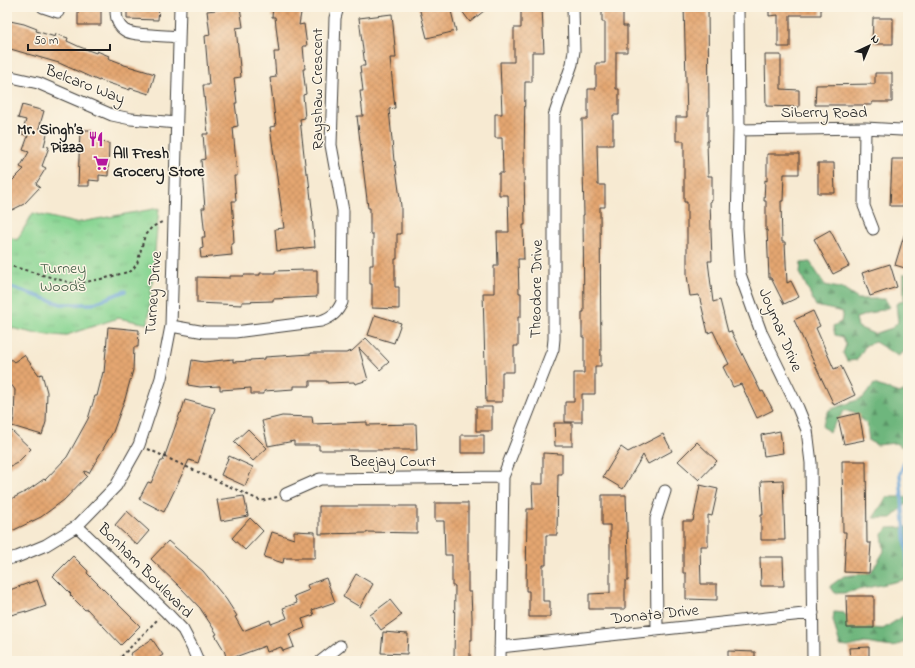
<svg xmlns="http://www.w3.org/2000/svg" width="915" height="668" font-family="'Indie Flower',sans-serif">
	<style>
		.forest { fill: url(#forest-firs); stroke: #45694c }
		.park { fill: url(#park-tufts); stroke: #527858 }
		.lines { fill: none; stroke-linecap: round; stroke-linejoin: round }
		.stream { stroke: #66a3d7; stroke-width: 3.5 }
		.building { fill: url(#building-cross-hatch) }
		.minor-casing { stroke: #3d3b37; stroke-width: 13 }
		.path { stroke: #3d3b37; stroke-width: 2; stroke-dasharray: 3 3; stroke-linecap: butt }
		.minor { stroke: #fff; stroke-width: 11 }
		.labels { text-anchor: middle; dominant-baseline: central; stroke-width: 3; stroke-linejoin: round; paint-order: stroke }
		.street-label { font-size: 16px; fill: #1c1c1c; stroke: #fcf5e5 }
		.poi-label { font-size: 16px; font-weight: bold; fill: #1c1c1c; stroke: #fcf5e5; text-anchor: end }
		.park-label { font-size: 16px; fill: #425d46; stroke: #fcf5e5 }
	</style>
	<defs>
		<pattern id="forest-firs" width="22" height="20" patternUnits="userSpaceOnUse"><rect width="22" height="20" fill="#6eb67d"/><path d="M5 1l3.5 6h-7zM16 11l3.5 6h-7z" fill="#5a9366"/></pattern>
		<pattern id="park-tufts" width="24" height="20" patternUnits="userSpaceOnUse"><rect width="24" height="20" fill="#88d593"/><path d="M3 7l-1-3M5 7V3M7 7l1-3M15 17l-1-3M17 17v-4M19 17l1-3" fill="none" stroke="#75b67e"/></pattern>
		<pattern id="building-cross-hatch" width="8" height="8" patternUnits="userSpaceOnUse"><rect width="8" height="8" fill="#e4a671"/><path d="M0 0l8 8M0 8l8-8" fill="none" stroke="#c38e61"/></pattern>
	</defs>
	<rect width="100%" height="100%" fill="#fcf5e5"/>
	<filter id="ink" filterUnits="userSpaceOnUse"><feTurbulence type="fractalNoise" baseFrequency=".025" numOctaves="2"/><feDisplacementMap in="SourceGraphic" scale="8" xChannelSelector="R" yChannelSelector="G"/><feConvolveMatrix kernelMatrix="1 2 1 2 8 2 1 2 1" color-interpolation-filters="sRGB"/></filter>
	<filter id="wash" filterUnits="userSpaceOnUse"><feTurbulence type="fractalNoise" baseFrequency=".012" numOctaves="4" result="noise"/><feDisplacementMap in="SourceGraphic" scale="16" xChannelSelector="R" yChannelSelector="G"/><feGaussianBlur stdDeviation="0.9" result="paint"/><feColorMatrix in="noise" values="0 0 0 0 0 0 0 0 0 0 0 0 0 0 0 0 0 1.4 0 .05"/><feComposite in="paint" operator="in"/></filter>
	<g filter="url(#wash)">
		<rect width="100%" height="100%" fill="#f7ead2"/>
		<path class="forest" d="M810,262L825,285L843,289L858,299H885L890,307L856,318L858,327L874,334L892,328L898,322L896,304L904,300V274H908V349L898,356L875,342L866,345L857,360L847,361L843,353L846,345L843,337L835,335L833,326L841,322L843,312L816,306L800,273L801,263Z
			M874,384L899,393L908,389V450L895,443L877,445L869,441L867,424L854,412L845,410L829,432L822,426L829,410L863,398Z
			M908,495V503L891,518H873L887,497H906Z
			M908,527V579L844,593H835L830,586L844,576L871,573L884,551L882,534L888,528Z
			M834,612L844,613L856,627L883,629L908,613V641L892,647L865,643L848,647L840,646L833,620Z"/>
		<path class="park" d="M159,208L148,324L118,318L64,336L33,333L7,327V236L17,240L33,213L75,223Z"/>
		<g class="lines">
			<path class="stream" d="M7,286L61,304H92L125,291
				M908,452L900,474L908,570"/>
		</g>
		<g id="blocks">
			<path class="building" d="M78,7H101V25H78Z
				M127,7H159L158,20L127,19Z
				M240,7L243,27L236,28L241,77L234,78L237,103H235L238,126L233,127L237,176H234L236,201H232L234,225H233L234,243L231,244L232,255L201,258L200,249L203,248L202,237H205L202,208H205L201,160L205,159L203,134H208L203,85H209L205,36L210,35L207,11Z
				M273,7H302L299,25L304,24L307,46H303L305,69H303L306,94L303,95L305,118L300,119L306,173H308L313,217H312L315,247L277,251L275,229L284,228L270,127L276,126L270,78L276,77L274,52H279L275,17H272Z
				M419,7H450L456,31L427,38Z
				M459,7H489L470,22Z
				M521,7H542L544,52H532V82H525L524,170L525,225H523L524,259H518L519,293H521V317H518V346H514V372H502V402H486L483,293H494V266H498L497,232H509L508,195H499V173H503L502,138H495V114H502L500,62H514V28H521Z
				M602,7H623V26H627V52H616V89H619V115H613V145H597L598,185H605V207H600L601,366H595V394H582V422H565V402H574V373H584V337H582V312H584L583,215H584L582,119H588V89H596V63H605V22H602Z
				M684,7H708L709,111H708V141H707L708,176H712V201H710L712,261H708L713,302L720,300L728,332L731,331L761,392L763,391L773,410L757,418L741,384L733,387L723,367L729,364L713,331L708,333L699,295L690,296L687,275V202H684V141H676V117H687Z
				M769,7H821V15H790V47H778V15L769,16Z
				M392,14L396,58H390L395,108L389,109L394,161H395L401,206V234H397V259H395V287H399V309L372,308V284H370V265H373V234H370V208H368L357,116H363L360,91H363L360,66H365L359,18Z
				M873,18H893V44H872Z
				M7,21L10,22V21L24,24L37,29L36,31L55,37L56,34L68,38L67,41L80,47L96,53L97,51L109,56L108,58L121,63V64L155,74L149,94L130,88V90L99,80V81L59,63L7,48Z
				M765,55H781V89L799,90V107L766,106Z
				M875,73H892V102H872V105H815L816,85L875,84Z
				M22,105L44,111L39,128L48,130L44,146L49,147L42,166L46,168L36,184L40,187L24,204L12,210L7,199V185L10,183L24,169L20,167L29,152L23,150L28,136L22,134L26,120L18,118Z
				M80,130H91V136H100V142L109,143L108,176L99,175V181L89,180V186H78Z
				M767,154H799V174H784L783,201H781L782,242H785L787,283L791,281L799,297L784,304L771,278H769L767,230H766V201H764L765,180L767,181Z
				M892,159H908V206H890Z
				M818,163H834L835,193H818Z
				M906,229H908V269L895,265Z
				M830,230L849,266L833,274L814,239Z
				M890,264L897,287L870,296L862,273Z
				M305,270H317V297L273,299V301L242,302V305L197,303V277L230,278V276H244V275H260V273H275V271Z
				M813,311L820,326L816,328L834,369L841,366L855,395L834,405L794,320Z
				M375,315L401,323L394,343L368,335Z
				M108,327L139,330L138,347H134L133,370L125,399L113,432L89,473L85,471L84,473L87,476L64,500L41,517L14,530L7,532V501L27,491L44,479L45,480L67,457L88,419L95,396H97L103,372L104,373Z
				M366,338L389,362L380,370L359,348L368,380L355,384L354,382L327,383V381H310V386H294V389L264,391V394H251V388L220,390V386L200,387L188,385L192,360L204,362L233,359V362L250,361V360L265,359V357L311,354V353H346L352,351Z
				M24,355L39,375L42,374L47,392L46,422L42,435L12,426L14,418L15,390L7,378V356L14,362Z
				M185,400L215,408L198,463L189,460L164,512L139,499L148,482L151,483L161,461H163L180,413H181Z
				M476,407H492V431H476Z
				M859,413L864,440L844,444L838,418Z
				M282,416L312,417L313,424L367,422V425L416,424L417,450H319V445H294V441L268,446L262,421Z
				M554,423H572V446H555Z
				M248,429L267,448L253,461L234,442Z
				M11,430L31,449L17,463L7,468V442Z
				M780,431L783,453L764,456L761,435Z
				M663,434L672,451L648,464L643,455L623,489L603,477L621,447L628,452Z
				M461,435H484V453H461Z
				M697,442L717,461L699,480L678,461Z
				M543,453L562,454V474H558L557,535H546V565H543V601H550V617H529V591H526L527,509H533L532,484H543Z
				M229,456L253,467L245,486L221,475Z
				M842,461H866L867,543H871L869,573L844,572L846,532H843Z
				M783,480L785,540H761V515H763L761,481Z
				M700,485L718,489L712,516L708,515V546H700L701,584H717V600L686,599V573H683V521H693Z
				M602,495H626L628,558V581H625V609H589V594L610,593V525H602Z
				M244,496L248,516L221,521L217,500Z
				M435,503H468V592H471L472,617V640H470V661H454L455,586H452V555H445L444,521H435Z
				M319,506H417V533L367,532V533L319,534Z
				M127,511L149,531L137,545L115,525Z
				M250,518L263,531L245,550L232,538Z
				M294,531L315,532V558H284L283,563L264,557L272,532L294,539Z
				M168,541L203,571L226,599L237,616L235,617L243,631L270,620L271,624L287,618L283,608L297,603L294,596L309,590L307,585L326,578L335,602L312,610L314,615L302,619L305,628L289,634L294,647L283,651L281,647L267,652L265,646L227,660L224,650L215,635L217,634L200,608L181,588L151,559Z
				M73,556L88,571L87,573L140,626L121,645L87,609L85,610L70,595L71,594L53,576Z
				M760,557H783L784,586H761Z
				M356,574L373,584L360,607L343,597Z
				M37,580L46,606L26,613V611L7,616V591Z
				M846,596H874V628H847Z
				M390,600L402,615L381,630L370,615Z
				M383,632L408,634L407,654L381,653Z
				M152,639L163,655L154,661H134L130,654Z
				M869,647V661H850L849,648Z
				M728,651L755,652V661H728Z"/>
		</g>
	</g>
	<g filter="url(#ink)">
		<use href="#blocks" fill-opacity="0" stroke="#3d3b37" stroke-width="1"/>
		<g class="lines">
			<defs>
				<path id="minor" d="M43,7L58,12
					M116,7C115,33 129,34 151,35C160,36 170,36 179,37
					M738,7L739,130L737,228L740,274L761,332L798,408L807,430L811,463L813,661
					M7,76L38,83L112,115L131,119L177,123
					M865,128L864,206L873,229
					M739,130L865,128L901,130L908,128
					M171,326L205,332H235L321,321C332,317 337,313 342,302L343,211L331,145L335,18L338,7
					M286,494L320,479L503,477
					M77,526L165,611L183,630L192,647L198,661
					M7,559L17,557L46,545L77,526L116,486L139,445L161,378L171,326L180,7
					M657,631L656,519L665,491
					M500,647L813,613
					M321,661L340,646
					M500,661L503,477L553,349L554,339V116L572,64L574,51L573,7"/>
			</defs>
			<use href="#minor" class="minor-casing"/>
			<path class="path" d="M7,265L75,284L106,278L131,271L137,264L145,235L152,227L164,221
				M148,449L261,501L277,497
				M117,661L159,618"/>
			<use href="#minor" class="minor"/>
		</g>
	</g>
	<defs>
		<symbol id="restaurant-bare" viewBox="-9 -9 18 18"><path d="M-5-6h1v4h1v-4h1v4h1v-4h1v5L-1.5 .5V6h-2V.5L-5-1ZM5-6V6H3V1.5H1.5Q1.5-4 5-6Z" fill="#b5179e" stroke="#fcf5e5" stroke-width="2.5" paint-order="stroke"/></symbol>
		<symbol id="supermarket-bare" viewBox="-9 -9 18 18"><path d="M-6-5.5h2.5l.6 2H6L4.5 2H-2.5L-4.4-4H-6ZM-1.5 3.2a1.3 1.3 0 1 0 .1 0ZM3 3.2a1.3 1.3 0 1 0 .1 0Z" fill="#b5179e" stroke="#fcf5e5" stroke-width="2.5" paint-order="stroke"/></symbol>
	</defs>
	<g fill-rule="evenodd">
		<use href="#restaurant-bare" x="85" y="128" width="22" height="22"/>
		<use href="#supermarket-bare" x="90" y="152" width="22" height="22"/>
	</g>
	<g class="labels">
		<g class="street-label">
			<text transform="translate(85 85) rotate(21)">Belcaro Way</text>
			<text transform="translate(318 89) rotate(-90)">Rayshaw Crescent</text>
			<text x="824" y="113">Siberry Road</text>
			<text transform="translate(537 289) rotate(-89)">Theodore Drive</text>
			<text transform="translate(154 293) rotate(-86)">Turney Drive</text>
			<text transform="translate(780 330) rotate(67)">Joymar Drive</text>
			<text x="393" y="462">Beejay Court</text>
			<text transform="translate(145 571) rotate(45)">Bonham Boulevard</text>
			<text transform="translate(655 615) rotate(-6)">Donata Drive</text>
		</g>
		<g class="poi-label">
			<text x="84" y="130">Mr. Singh’s<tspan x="84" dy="18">Pizza</tspan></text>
			<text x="113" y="154" text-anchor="start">All Fresh<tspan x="113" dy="18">Grocery Store</tspan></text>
		</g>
		<g class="park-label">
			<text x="63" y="269">Turney<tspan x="63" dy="18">Woods</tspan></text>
		</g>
	</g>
	<rect width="915" height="668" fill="none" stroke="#fcf5e5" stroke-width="24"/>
	<g transform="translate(869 46) rotate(44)" stroke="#fcf5e5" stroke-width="3" paint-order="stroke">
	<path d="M0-3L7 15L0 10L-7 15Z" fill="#1c1c1c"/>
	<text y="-6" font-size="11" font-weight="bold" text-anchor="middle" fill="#1c1c1c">N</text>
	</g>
	<path d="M28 44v6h82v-6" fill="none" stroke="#1c1c1c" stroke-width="2"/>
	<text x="34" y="44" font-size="12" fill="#1c1c1c" stroke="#fcf5e5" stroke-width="3" paint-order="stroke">50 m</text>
</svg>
